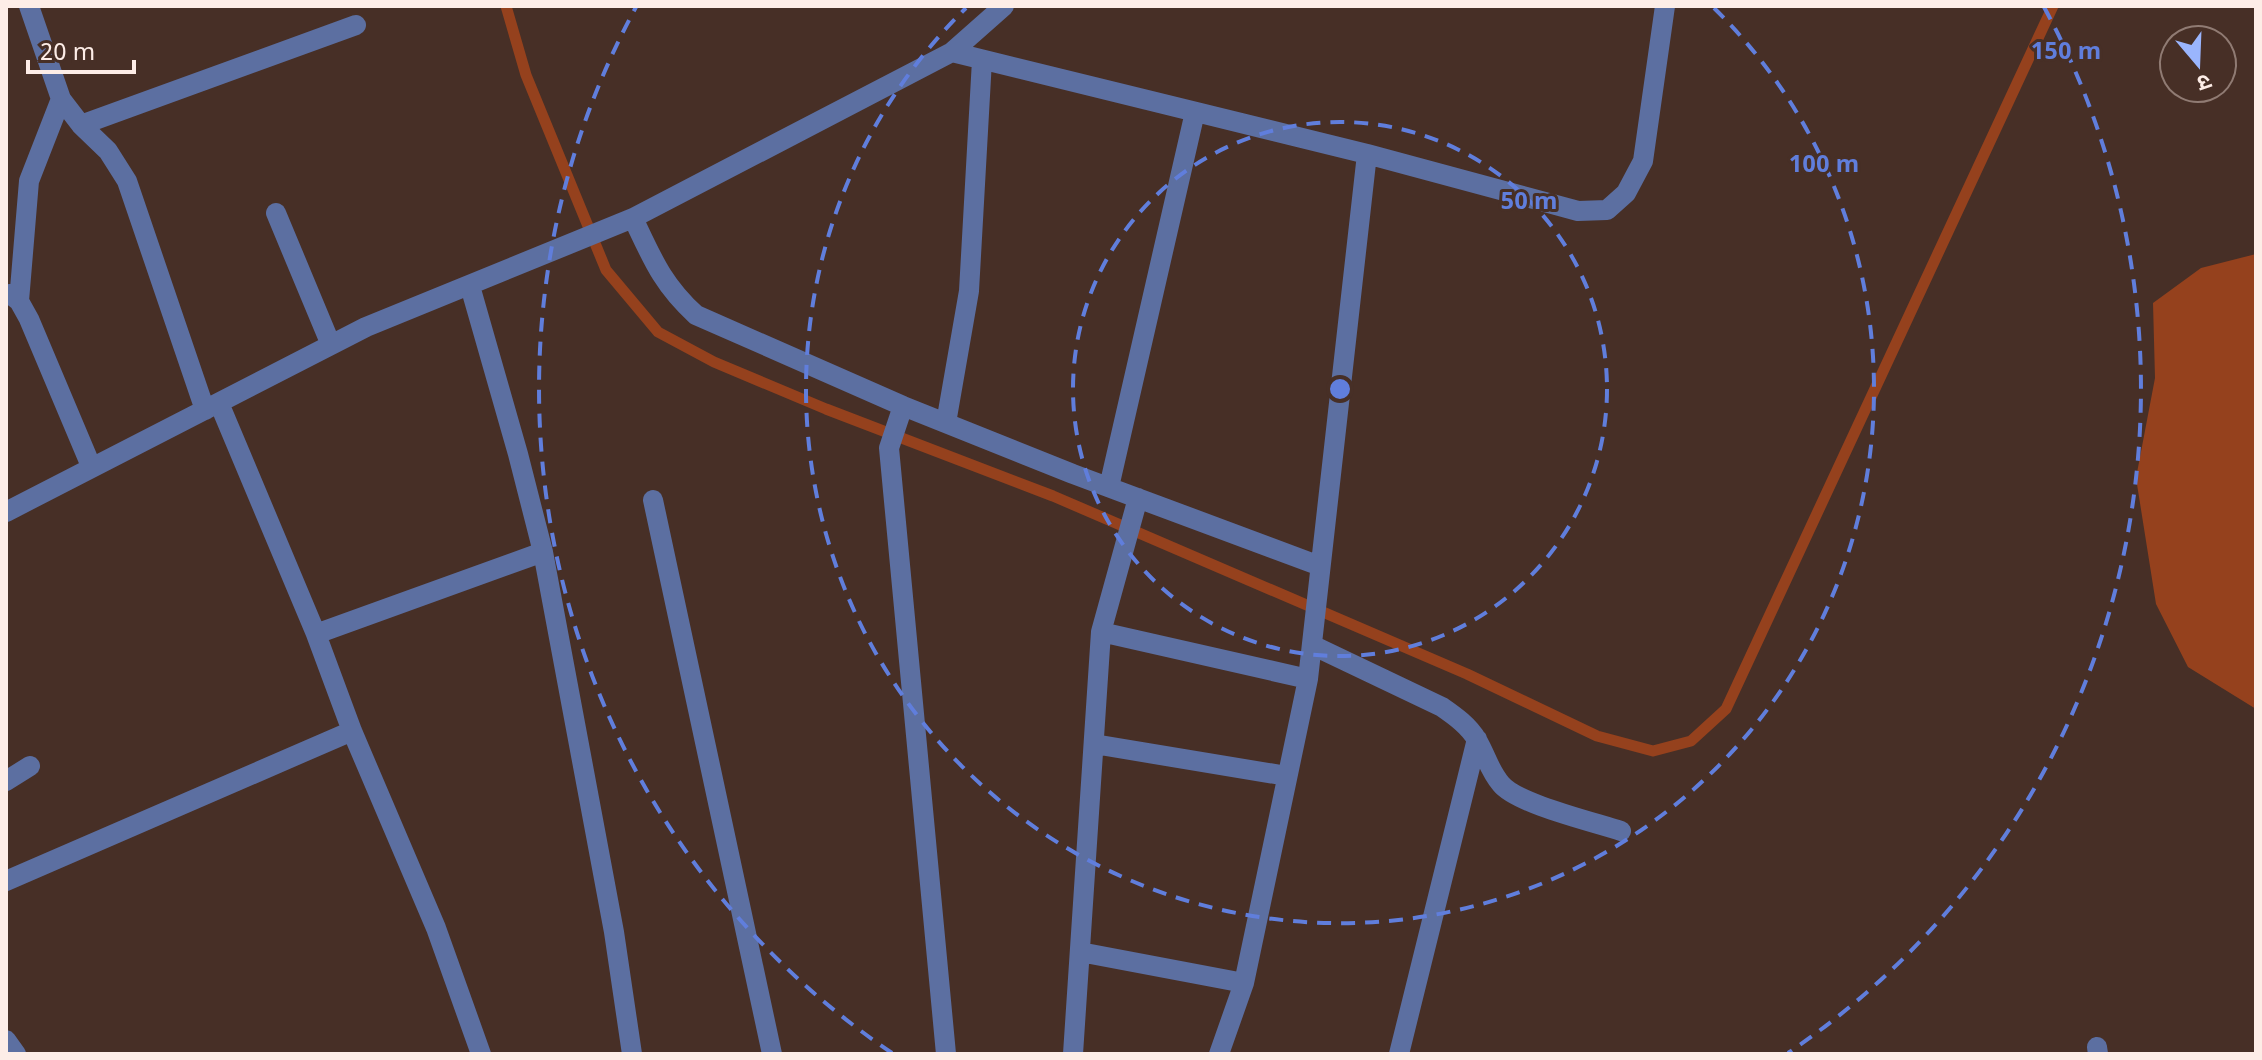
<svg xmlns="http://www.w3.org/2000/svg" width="2262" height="1060" font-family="Georgia,'Noto Sans Devanagari',serif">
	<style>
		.water { fill: #95411d }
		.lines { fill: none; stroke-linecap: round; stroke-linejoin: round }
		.stream { stroke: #95411d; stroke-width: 11 }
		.minor { stroke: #5c6fa1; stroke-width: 20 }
		.ring { fill: none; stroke: #607edc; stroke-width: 4; stroke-dasharray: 14 10 }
		.centre { fill: #607edc; stroke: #472f26; stroke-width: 4 }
		.ring-label { font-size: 24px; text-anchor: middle; font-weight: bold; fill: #607edc; stroke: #472f26; stroke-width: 6; stroke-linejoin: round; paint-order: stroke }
	</style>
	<rect width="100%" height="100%" fill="#472f26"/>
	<path class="water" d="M2256,254V709L2188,667L2156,604L2136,478L2155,378L2153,303L2201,268Z"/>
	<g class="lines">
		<path class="stream" d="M506,6L526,75L606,270L658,332L714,362L826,409L1053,496L1467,674L1597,736L1653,751L1691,741L1726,709L2053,6"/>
		<path class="minor" d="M29,6L61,99L81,125L108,151L127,181L205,410
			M952,52L1367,154L1578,211L1607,210L1626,193L1643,161L1665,6
			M81,125L356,25
			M276,213L331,345
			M633,218C652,258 662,284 696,315L903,406L1073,474L1320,566
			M470,286L518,454L543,552L614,932L632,1054
			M10,294L19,301L29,319L91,466
			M19,301L29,181L61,99
			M219,403L316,634L352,731L436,928L481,1054
			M903,406L889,448L946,1054
			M946,423L969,291L982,60
			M1109,487L1195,112
			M653,500L772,1054
			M6,512L366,327L633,218L952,52L1004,6
			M1101,632L1308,679
			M316,634L543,552
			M1312,645L1442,707C1455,716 1469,726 1477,740C1486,755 1489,770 1501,784C1517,804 1594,822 1621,831
			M1094,744L1287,776
			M6,781L30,766
			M6,881L352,731
			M1080,952L1244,983
			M6,1040L16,1054
			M2097,1047L2098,1054
			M1073,1054L1101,632L1138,498
			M1219,1054L1244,983L1308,679L1367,154
			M1399,1054L1477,739"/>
	</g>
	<g class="ring">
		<circle cx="1340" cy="389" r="267"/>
		<path d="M1714 8A534 534 0 1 1 966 8"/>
		<path d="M892 1053A801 801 0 0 1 636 7M2044 7A801 801 0 0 1 1788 1053"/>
	</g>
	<circle cx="1340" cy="389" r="12" class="centre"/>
	<g class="ring-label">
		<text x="2066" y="59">150 m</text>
		<text x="1824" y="172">100 m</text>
		<text x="1529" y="209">50 m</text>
	</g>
	<rect width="2262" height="1060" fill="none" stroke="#fdede7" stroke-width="16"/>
	<g transform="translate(2198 64) rotate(161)"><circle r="38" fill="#472f26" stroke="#907b73" stroke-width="2"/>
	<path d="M0-6L14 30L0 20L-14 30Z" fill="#9ab5fd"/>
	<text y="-12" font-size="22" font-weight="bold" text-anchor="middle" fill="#fdede7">उ</text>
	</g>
	<path d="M28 60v12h106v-12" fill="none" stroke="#fdede7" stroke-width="4"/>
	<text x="40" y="60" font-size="24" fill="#fdede7" stroke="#472f26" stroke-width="6" paint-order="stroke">20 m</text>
</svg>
